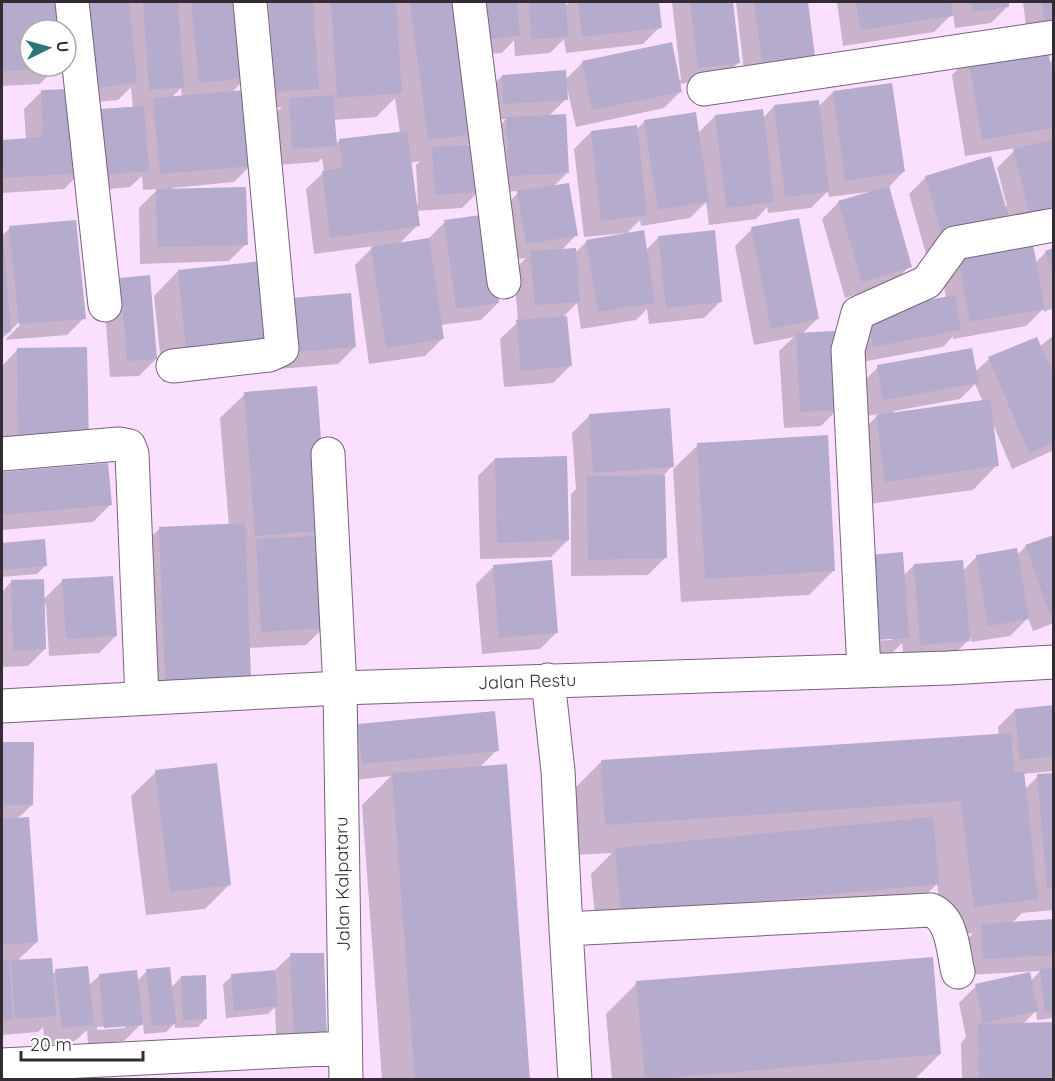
<svg xmlns="http://www.w3.org/2000/svg" width="1055" height="1081" font-family="Quicksand,sans-serif">
	<style>
		.shadow { fill: #0003; fill-rule: evenodd }
		.building { fill: #b5abcd }
		.lines { fill: none; stroke-linecap: round; stroke-linejoin: round }
		.street-casing { stroke: #78627c; stroke-width: 35 }
		.street { stroke: #fff; stroke-width: 33 }
		.labels { text-anchor: middle; dominant-baseline: central; stroke-width: 4.5; stroke-linejoin: round; paint-order: stroke }
		.street-label { font-size: 18px; fill: #352b37; stroke: #fff }
	</style>
	<rect width="100%" height="100%" fill="#fae0fe"/>
	<path class="shadow" d="M2,2H54L56,30H30V66H57L40,84L2,86Z
		M68,2H239L247,77L231,93L251,165L234,182L172,188V190L246,244L229,261L140,264L139,208L158,189L143,190L142,176L130,187L89,191L133,108L131,87L118,100L76,104ZM181,88L182,97L171,98Z
		M252,2H565V6L570,2H657L660,27L643,44L566,53L564,39L550,53L515,56L514,40L502,53L470,55L480,132L466,147L479,191L462,208L416,211L418,225L399,244L428,239L445,222L498,303L481,320L440,325L442,339L425,356L369,364L355,265L374,246L314,254L306,189L324,172L322,158L318,162L276,165L272,116L282,107L259,108ZM395,98L400,133L339,141L335,145L333,120L376,117ZM420,161L416,165L418,204H415L410,163Z
		M672,2H732L739,62L722,79L679,84L681,91L664,108L576,127L567,88H566V99L549,116L568,172L553,187L576,235L561,251L575,253L587,241L645,251L659,237L721,301L704,318L649,324L647,309L636,320L581,329L577,303L562,318L570,366L553,383L504,387L500,339L518,322L514,270L526,258L509,260L501,210L520,191L493,192L490,136L506,119L487,120L485,93L502,76L565,80L583,62L681,80Z
		M736,2H807L814,55L797,72L745,79Z
		M837,2H1007L1008,6L991,23L955,28L953,13L934,32L843,46Z
		M1023,2H1054V45L1046,46L1049,64L1053,59L1054,234L1016,244L1009,215L990,234L926,254L909,194L926,177L1004,207L1007,206L997,168L1017,148L965,156L952,75L969,58L1029,48Z
		M41,92L81,172L64,189L2,193V142L26,140L24,109Z
		M833,92L903,172L888,188L910,266L893,283L845,298L822,219L839,202L868,194V192L829,197L828,191L811,208L768,213L767,207L756,219L709,225L706,202L690,218L641,226L640,220L627,233L584,237L574,149L591,132L636,130L644,122L697,134L715,116L763,118L774,106L818,107Z
		M10,228L84,318L67,335L5,340L25,320L23,318L2,339V236Z
		M752,229L817,319L802,334L838,409L821,426L784,428L779,351L794,337L754,345L735,246Z
		M1054,250V308L1044,312L1043,309L1026,326L953,339V336L943,347L856,363L850,330L946,298L942,276L959,259L1035,263L1046,252Z
		M178,271L245,372L163,382L154,296Z
		M121,279L156,359L139,376L110,377L104,296Z
		M274,316L355,347L338,364L279,369Z
		M1054,335V450L1012,469L993,424L997,465L973,490L861,505L852,441L879,414L867,416L861,384L878,367L975,372L989,359L1039,347ZM975,384L983,402L894,414V411L960,399Z
		M17,350L87,442L2,459V366Z
		M316,388L323,628L306,645L248,648L249,676L149,696L135,553L160,528L229,526L220,418L245,394Z
		M589,416L672,466L664,475L665,558L648,575L571,576V494L576,489L572,433Z
		M698,445L834,570L809,595L681,602L673,469Z
		M495,459L568,540L551,557L480,559L478,476Z
		M107,465L110,505L93,522L2,530V474Z
		M1054,536V623L1033,631L1028,618L1010,636L971,642V638L951,657L904,661L902,643L891,654L858,656L903,576L914,565L963,571L977,556L1017,555L1025,547ZM892,637V640L867,641Z
		M43,540L46,565L37,574L2,577V544Z
		M493,567L557,632L540,649L482,654L476,584Z
		M62,581L116,636L99,653L49,656L46,604L43,605L45,649L28,666L2,667V592L11,582L43,600Z
		M1054,706V771L1022,774L1024,790L1038,776L1054,775V910L1022,913L1012,923L1054,921V1018L1037,1020L1036,1011L1023,1024L1054,1080H962L961,1043L966,1037L959,1003L976,986L1031,981L1040,971L967,975L965,942L973,933L944,937L937,884L913,908L597,937L591,874L612,853L575,855L570,793L601,762L999,736L998,727L1015,710Z
		M359,726L497,750L480,767L528,1080H382L362,805L391,776L346,781L342,742Z
		M2,743L32,744V805L17,819L37,942L17,961L52,975L56,971L88,986L100,975L137,981L147,971L171,988L181,977L206,1018L198,1027L175,1028V1023L166,1032L144,1034L143,1022L124,1041L88,1044L87,1030L75,1041L45,1045L43,1027L38,1032L2,1035ZM125,1025V1028L97,1030V1027Z
		M156,772L230,884L205,909L146,915L131,796Z
		M291,955L326,1041L277,1059L275,1007L268,1014L226,1018L223,984L232,976L274,971Z
		M637,983L940,1054L914,1080H612L606,1014Z"/>
	<path class="building" d="M2,2H56L57,30H30V66H57V68L2,71Z
		M84,2H129L137,83L93,88Z
		M143,2H178L184,87L149,90Z
		M191,2H241L248,78L199,83Z
		M269,2H313L319,89L275,92Z
		M331,2H396L402,93L337,98Z
		M410,2H465L482,133L428,140Z
		M486,2H517L520,36L489,39Z
		M529,2H566L568,37L531,39Z
		M578,2H659L662,28L582,37Z
		M690,2H733L740,63L698,68Z
		M754,2H808L815,56L762,62Z
		M856,2H951L953,16L860,30Z
		M971,2H1009V7L972,12Z
		M1042,2H1054V31L1045,32Z
		M672,42L682,92L592,110L582,61Z
		M1047,44L1054,86V128L982,140L968,57Z
		M566,70L568,100L503,104L502,75Z
		M892,83L905,172L845,181L833,91Z
		M69,89L82,173L4,178L2,140L43,137L41,90Z
		M245,90L252,166L160,174L153,98Z
		M333,95L337,146L292,149L289,98Z
		M819,100L829,192L785,197L774,105Z
		M144,106L149,171L105,175L100,109Z
		M763,109L774,202L726,208L715,115Z
		M696,112L709,202L658,210L644,120Z
		M566,114L569,173L509,176L506,117Z
		M637,125L647,215L601,221L591,131Z
		M407,131L420,226L330,238L322,171L343,168L339,139Z
		M1054,139V222L1033,228L1013,149Z
		M478,145L480,192L435,195L432,147Z
		M991,156L1009,218L943,238L925,176Z
		M569,183L578,236L526,244L517,191Z
		M889,186L912,267L862,282L838,201Z
		M246,187L248,245L157,247L156,189Z
		M488,214L499,303L456,309L444,220Z
		M799,218L819,319L771,329L751,227Z
		M76,220L86,319L19,324L9,226Z
		M644,230L655,303L598,312L586,240Z
		M715,230L722,302L666,308L658,236Z
		M429,238L444,339L386,348L371,247Z
		M1033,244L1045,309L970,322L958,257Z
		M2,246H4L11,332L2,333Z
		M576,248L580,302L535,305L530,251Z
		M1054,248V273H1053L1045,251Z
		M262,261L271,348L187,358L178,270Z
		M150,275L157,359L127,361L120,278Z
		M351,293L356,347L295,352L291,298Z
		M955,295L961,330L873,347L866,312Z
		M567,316L572,366L521,371L516,320Z
		M835,331L840,410L800,412L796,333Z
		M1037,337L1054,376V442L1029,453L988,357Z
		M87,347L89,442L18,443L17,348Z
		M972,348L979,383L883,400L877,365Z
		M317,386L328,530L255,536L244,392Z
		M990,399L999,466L885,482L876,415Z
		M670,408L674,467L593,473L589,414Z
		M828,435L835,571L705,579L697,443Z
		M567,456L569,540L497,543L495,458Z
		M108,463L112,505L2,515V472Z
		M665,475L667,558L588,560L587,476Z
		M245,523L251,677L165,680L159,527Z
		M1054,535V614L1050,615L1025,545Z
		M320,536L324,628L261,632L256,539Z
		M45,539L47,566L2,570V543Z
		M1017,548L1029,619L988,626L976,555Z
		M903,552L909,638L874,640L869,555Z
		M552,560L558,633L499,638L493,565Z
		M963,560L970,641L920,645L914,564Z
		M113,576L117,636L66,639L62,579Z
		M44,579L46,649L13,651L11,580Z
		M1054,705V756L1020,760L1015,709Z
		M495,711L499,751L362,764L358,724Z
		M1011,733L1014,773L1024,771L1038,899L974,907L961,801L605,825L601,760Z
		M2,742H34L33,805H2Z
		M217,763L231,885L170,892L155,770Z
		M507,764L530,1080H415L392,773Z
		M1054,773V888L1047,889L1037,774Z
		M29,817L38,942L2,945V819Z
		M933,817L939,884L621,914L615,848Z
		M1054,919V955L983,959L981,924Z
		M290,953H324L327,1042L294,1043Z
		M933,957L941,1054L645,1080L636,981Z
		M52,958L56,1016L15,1019L11,960Z
		M9,960L13,1020L2,1021V961Z
		M88,966L94,1025L62,1028L55,969Z
		M170,967L176,1024L152,1026L146,969Z
		M1054,968V1011L1045,1012L1040,969Z
		M137,970L143,1025L104,1028L99,974Z
		M275,970L278,1006L234,1011L231,974Z
		M1030,972L1038,1011L983,1023L975,984Z
		M206,975L207,1019L183,1020L181,976Z
		M1054,1022V1080H979L978,1024Z"/>
	<g class="lines">
		<defs>
			<path id="street" d="M72,2L105,305
				M469,2L504,282
				M704,89L1054,37
				M173,366L269,355L282,349L250,2
				M2,454L119,444L129,446L132,454L142,698
				M328,454L340,688L346,1080
				M864,671L848,350L858,313L927,282L955,243L1054,225
				M548,680L558,771L566,929L575,1080
				M2,706L340,688L948,668L1054,662
				M566,929L931,910C953,919 953,952 958,972
				M2,1065L344,1048"/>
		</defs>
		<use href="#street" class="street-casing"/>
		<use href="#street" class="street"/>
	</g>
	<g class="labels">
		<g class="street-label">
			<text transform="translate(527 681) rotate(-2)">Jalan Restu</text>
			<text transform="translate(342 884) rotate(-91)">Jalan Kalpataru</text>
		</g>
	</g>
	<rect width="1055" height="1081" fill="none" stroke="#352b37" stroke-width="6"/>
	<g transform="translate(48 48) rotate(85)"><circle r="28" fill="#ffffff" stroke="#aeaaaf" stroke-width="1.5"/>
	<path d="M0-4.5L10 22L0 15L-10 22Z" fill="#2d767c"/>
	<text y="-9" font-size="16" font-weight="bold" text-anchor="middle" fill="#352b37">U</text>
	</g>
	<path d="M21 1051v9h122v-9" fill="none" stroke="#352b37" stroke-width="3"/>
	<text x="30" y="1051" font-size="18" fill="#352b37" stroke="#ffffff" stroke-width="4.5" paint-order="stroke">20 m</text>
</svg>
